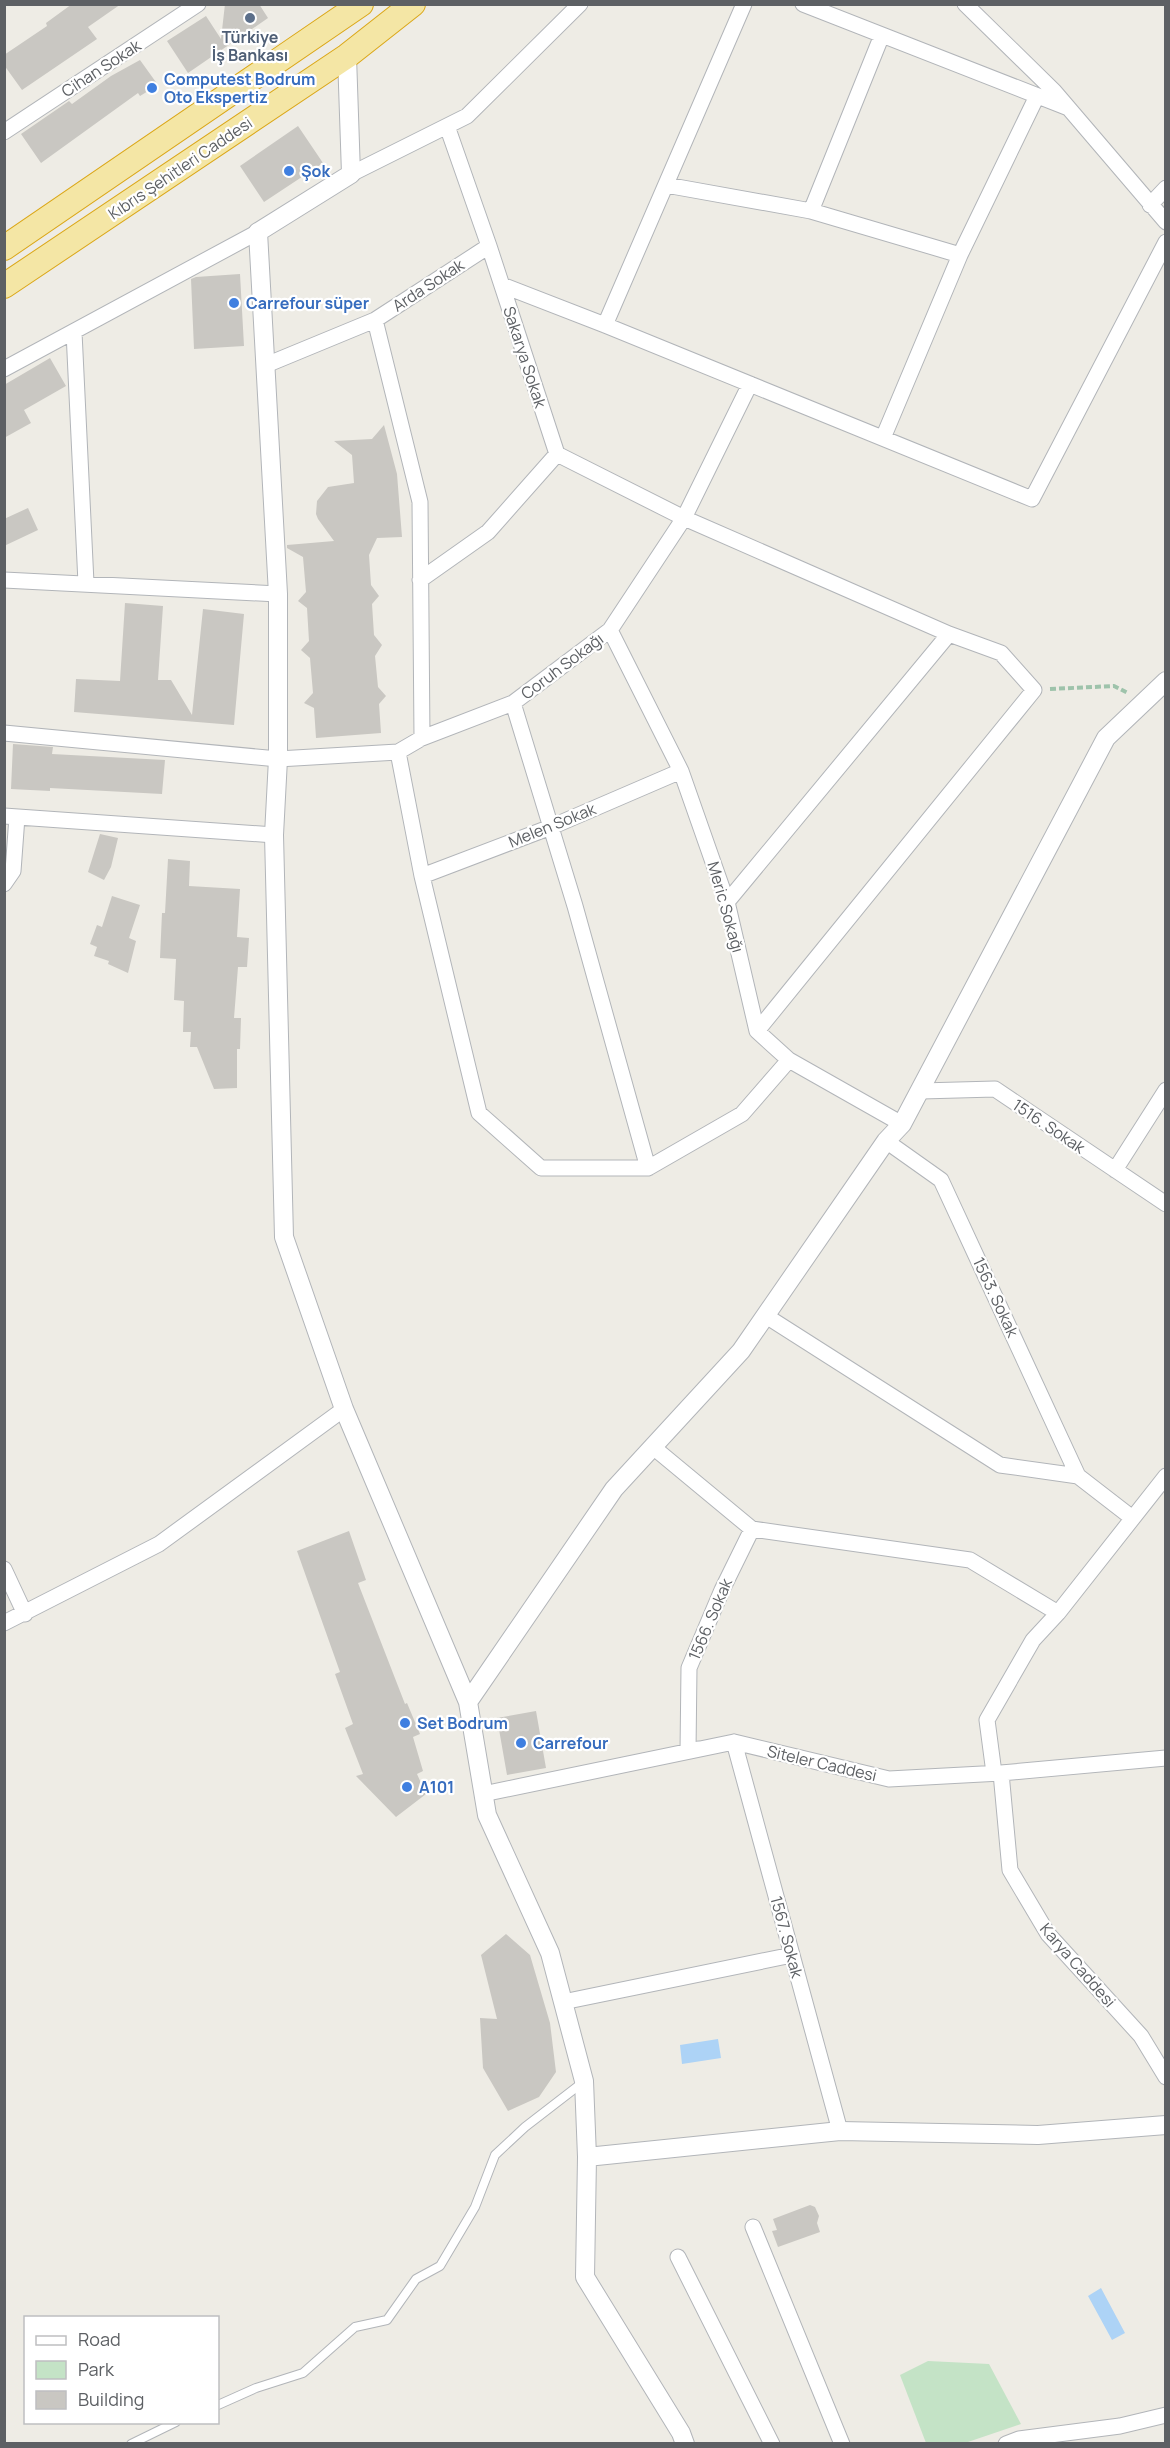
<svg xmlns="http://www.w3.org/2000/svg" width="1170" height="2448" font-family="Manrope,sans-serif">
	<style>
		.green { fill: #c4e3c6 }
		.water { fill: #add3f6 }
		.building { fill: #c9c7c2 }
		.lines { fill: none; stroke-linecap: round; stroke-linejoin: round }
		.service-casing { stroke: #b2b5b9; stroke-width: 10 }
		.minor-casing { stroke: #b2b5b9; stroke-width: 17 }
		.tertiary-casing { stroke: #b2b5b9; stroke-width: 20 }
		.trunk-casing { stroke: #dba718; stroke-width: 26 }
		.path { stroke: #9ec3ab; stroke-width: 4; stroke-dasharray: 6 3; stroke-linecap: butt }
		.service { stroke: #fff; stroke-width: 8 }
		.minor { stroke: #fff; stroke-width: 15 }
		.tertiary { stroke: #fff; stroke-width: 18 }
		.trunk { stroke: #f4e6a5; stroke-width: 24 }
		.service-dot { fill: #5c6f8a; stroke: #fff; stroke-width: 2 }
		.shop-dot { fill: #3f7fe0; stroke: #fff; stroke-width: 2 }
		.labels { text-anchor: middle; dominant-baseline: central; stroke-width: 4.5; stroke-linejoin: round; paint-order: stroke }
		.service-label { font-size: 16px; font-weight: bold; fill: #4e5e75; stroke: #fff }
		.street-label { font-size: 16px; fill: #5d6064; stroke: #fff }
		.shop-label { font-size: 16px; font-weight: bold; fill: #366cbe; stroke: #fff; text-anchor: start }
	</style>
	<rect width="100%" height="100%" fill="#eeece5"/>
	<path class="green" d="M928,2361L989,2364L1021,2424L965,2443H926L900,2375Z"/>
	<path class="water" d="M718,2039L721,2058L682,2064L680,2045Z
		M1101,2288L1125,2333L1112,2340L1088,2296Z"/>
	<path class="building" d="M72,4H121L88,27L97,39L22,90L4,65V55L47,26L46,23Z
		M225,4H259L268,18L188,73L167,41L206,16L221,39Z
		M140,60L158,85L140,96L138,93L41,163L21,134L69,101L72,104L111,76Z
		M298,126L323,163L264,202L240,166Z
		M240,274L244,346L194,349L191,279L196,277Z
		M50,358L66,386L24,410L31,423L4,438V385Z
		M384,425L397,474L402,537L377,538L369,555L371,585L379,596L372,604L374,635L382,645L375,656L378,687L386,696L379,704L381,733L316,738L314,708L304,703L313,693L310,658L301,650L309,641L307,608L298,601L306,592L303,557L287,548V545L334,541L318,519L316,514L317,501L328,487L354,483L352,455L334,441L372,439Z
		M28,508L38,530L4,546V519Z
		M125,603L163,606L158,680H171L192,715L203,609L244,614L234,725L74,712L76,679L120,681Z
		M13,744L53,747L52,754L165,760L162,794L50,788V791L11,789Z
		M100,834L118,838L111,867L104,880L88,872Z
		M168,859L190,861L189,886L240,889L237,937L249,938L247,967H238L234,1018H241L240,1049H237V1088L214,1089L197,1047H190L191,1032H183L184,1001L174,1000L176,959L160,958L162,913H165Z
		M112,896L140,905L129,938L136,941L128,973L108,964L109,961L94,956L97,947L90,944L97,925L102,927Z
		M349,1531L366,1580L358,1583L405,1704L407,1703L420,1734L413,1737L423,1771L417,1774L426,1794L396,1817L356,1776L363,1774L345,1728L353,1724L335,1674L340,1672L297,1551Z
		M536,1711L546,1768L507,1775L497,1718Z
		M506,1934L530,1955L550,2023L556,2072L539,2097L508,2111L483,2068L480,2018L497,2019L481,1955Z
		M810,2205L815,2207L819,2216L817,2223L820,2232L778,2247L772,2231L777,2230L773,2219Z"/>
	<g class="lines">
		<defs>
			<path id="service" d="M218,2405L256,2388L303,2373L355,2327L387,2320L416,2279L440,2266L475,2207L495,2155L525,2127L582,2083
				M131,2444L176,2422"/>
			<path id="minor" d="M803,4L1066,107
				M965,4L1054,91L1166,222
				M447,126L489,246L557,454L684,518L949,634L1001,653L1034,690L757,1031
				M4,132L198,4
				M351,174L467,116L580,4
				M666,185L811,211L882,35
				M1150,205L1166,188
				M811,211L960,255L883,438
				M960,255L1037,96
				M502,285L605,325L1032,499L1166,242
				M375,320L420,502L422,738
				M605,325L744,4
				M74,332L86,583
				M266,365L375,320L489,246
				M4,369L258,232
				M4,580L278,594
				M420,580L488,532L557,454
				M610,630L681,771L727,902L757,1031L789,1060L902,1124
				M513,703L575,906L648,1168
				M4,733L278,759L398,752L422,738L513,703L610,630L684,518L750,384
				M398,752L422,876L479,1113L541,1168H648L742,1114L789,1060
				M4,816L274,835
				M422,876L551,827L681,771
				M4,884L13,871L17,817
				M727,902L949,634
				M921,1091L995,1089L1166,1204
				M886,1141L941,1180L1078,1476
				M1115,1170L1166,1090
				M766,1316L1000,1465L1078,1476L1131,1517
				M653,1447L752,1529L970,1560L1058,1613
				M4,1569L25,1614
				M4,1623L159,1544L344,1409
				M734,1742L840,2131
				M698,1749L688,1751L689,1668L722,1590L752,1529
				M994,1773L987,1720L1033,1640L1058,1613L1166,1476
				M1001,1773L1010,1870L1048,1934L1141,2036L1166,2077
				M483,1794L734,1742L889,1779L1001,1773L1166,1758
				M563,2002L792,1955
				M753,2227L842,2444
				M678,2257L772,2444
				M1006,2444L1019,2439L1120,2426L1166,2415"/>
			<path id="tertiary" d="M347,56L351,174L258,232L278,594V759L274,835L284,1237L344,1409L468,1702L487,1815L550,1953L584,2081L587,2157L585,2277L681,2433L685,2444
				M468,1702L614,1489L741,1351L886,1141L902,1124L1106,738L1166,681
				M587,2157L840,2131L1038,2135L1166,2125"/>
			<path id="trunk" d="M4,248L361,4
				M4,286L347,56L413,4"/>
		</defs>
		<use href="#service" class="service-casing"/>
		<use href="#minor" class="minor-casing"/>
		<use href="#tertiary" class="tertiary-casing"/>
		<use href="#trunk" class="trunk-casing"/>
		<path class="path" d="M1050,689L1114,686L1128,693"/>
		<use href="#service" class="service"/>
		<use href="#minor" class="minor"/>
		<use href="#tertiary" class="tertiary"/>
		<use href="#trunk" class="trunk"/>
	</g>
	<circle class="service-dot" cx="250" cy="18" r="6"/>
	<g class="shop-dot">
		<circle cx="152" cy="88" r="6"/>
		<circle cx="289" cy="171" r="6"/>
		<circle cx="234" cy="303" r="6"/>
		<circle cx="405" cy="1723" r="6"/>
		<circle cx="521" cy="1743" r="6"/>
		<circle cx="407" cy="1787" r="6"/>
	</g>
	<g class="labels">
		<g class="service-label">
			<text x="250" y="37">Türkiye<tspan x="250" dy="18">İş Bankası</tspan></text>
		</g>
		<g class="street-label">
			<text transform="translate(101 68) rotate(-33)">Cihan Sokak</text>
			<text transform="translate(180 168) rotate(-34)">Kıbrıs Şehitleri Caddesi</text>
			<text transform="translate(428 285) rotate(-33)">Arda Sokak</text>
			<text transform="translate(525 357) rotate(72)">Sakarya Sokak</text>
			<text transform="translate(562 666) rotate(-37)">Coruh Sokağı</text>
			<text transform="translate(552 825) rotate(-22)">Melen Sokak</text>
			<text transform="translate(726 907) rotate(74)">Meric Sokağı</text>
			<text transform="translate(1049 1126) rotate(34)">1516. Sokak</text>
			<text transform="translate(996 1297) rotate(65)">1563. Sokak</text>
			<text transform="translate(710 1619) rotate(-67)">1566. Sokak</text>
			<text transform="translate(822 1763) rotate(13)">Siteler Caddesi</text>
			<text transform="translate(787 1937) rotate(75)">1567. Sokak</text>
			<text transform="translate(1078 1965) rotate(49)">Karya Caddesi</text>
		</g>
		<g class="shop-label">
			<text x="164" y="79">Computest Bodrum<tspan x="164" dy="18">Oto Ekspertiz</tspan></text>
			<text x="301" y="171">Şok</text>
			<text x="246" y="303">Carrefour süper</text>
			<text x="417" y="1723">Set Bodrum</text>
			<text x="533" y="1743">Carrefour</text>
			<text x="419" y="1787">A101</text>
		</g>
	</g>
	<rect width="1170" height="2448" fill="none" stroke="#5d6064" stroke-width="12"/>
	<rect x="24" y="2316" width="195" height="108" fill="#ffffff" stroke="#bebfc1" stroke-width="1.5"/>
	<rect x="36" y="2336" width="30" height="9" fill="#ffffff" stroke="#bebfc1" stroke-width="1.5"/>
	<text x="78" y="2346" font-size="18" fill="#5d6064">Road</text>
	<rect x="36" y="2361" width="30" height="18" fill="#c4e3c6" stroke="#bebfc1" stroke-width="1.5"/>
	<text x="78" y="2376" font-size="18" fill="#5d6064">Park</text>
	<rect x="36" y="2391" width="30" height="18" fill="#c9c7c2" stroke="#bebfc1" stroke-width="1.5"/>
	<text x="78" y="2406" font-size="18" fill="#5d6064">Building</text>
</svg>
